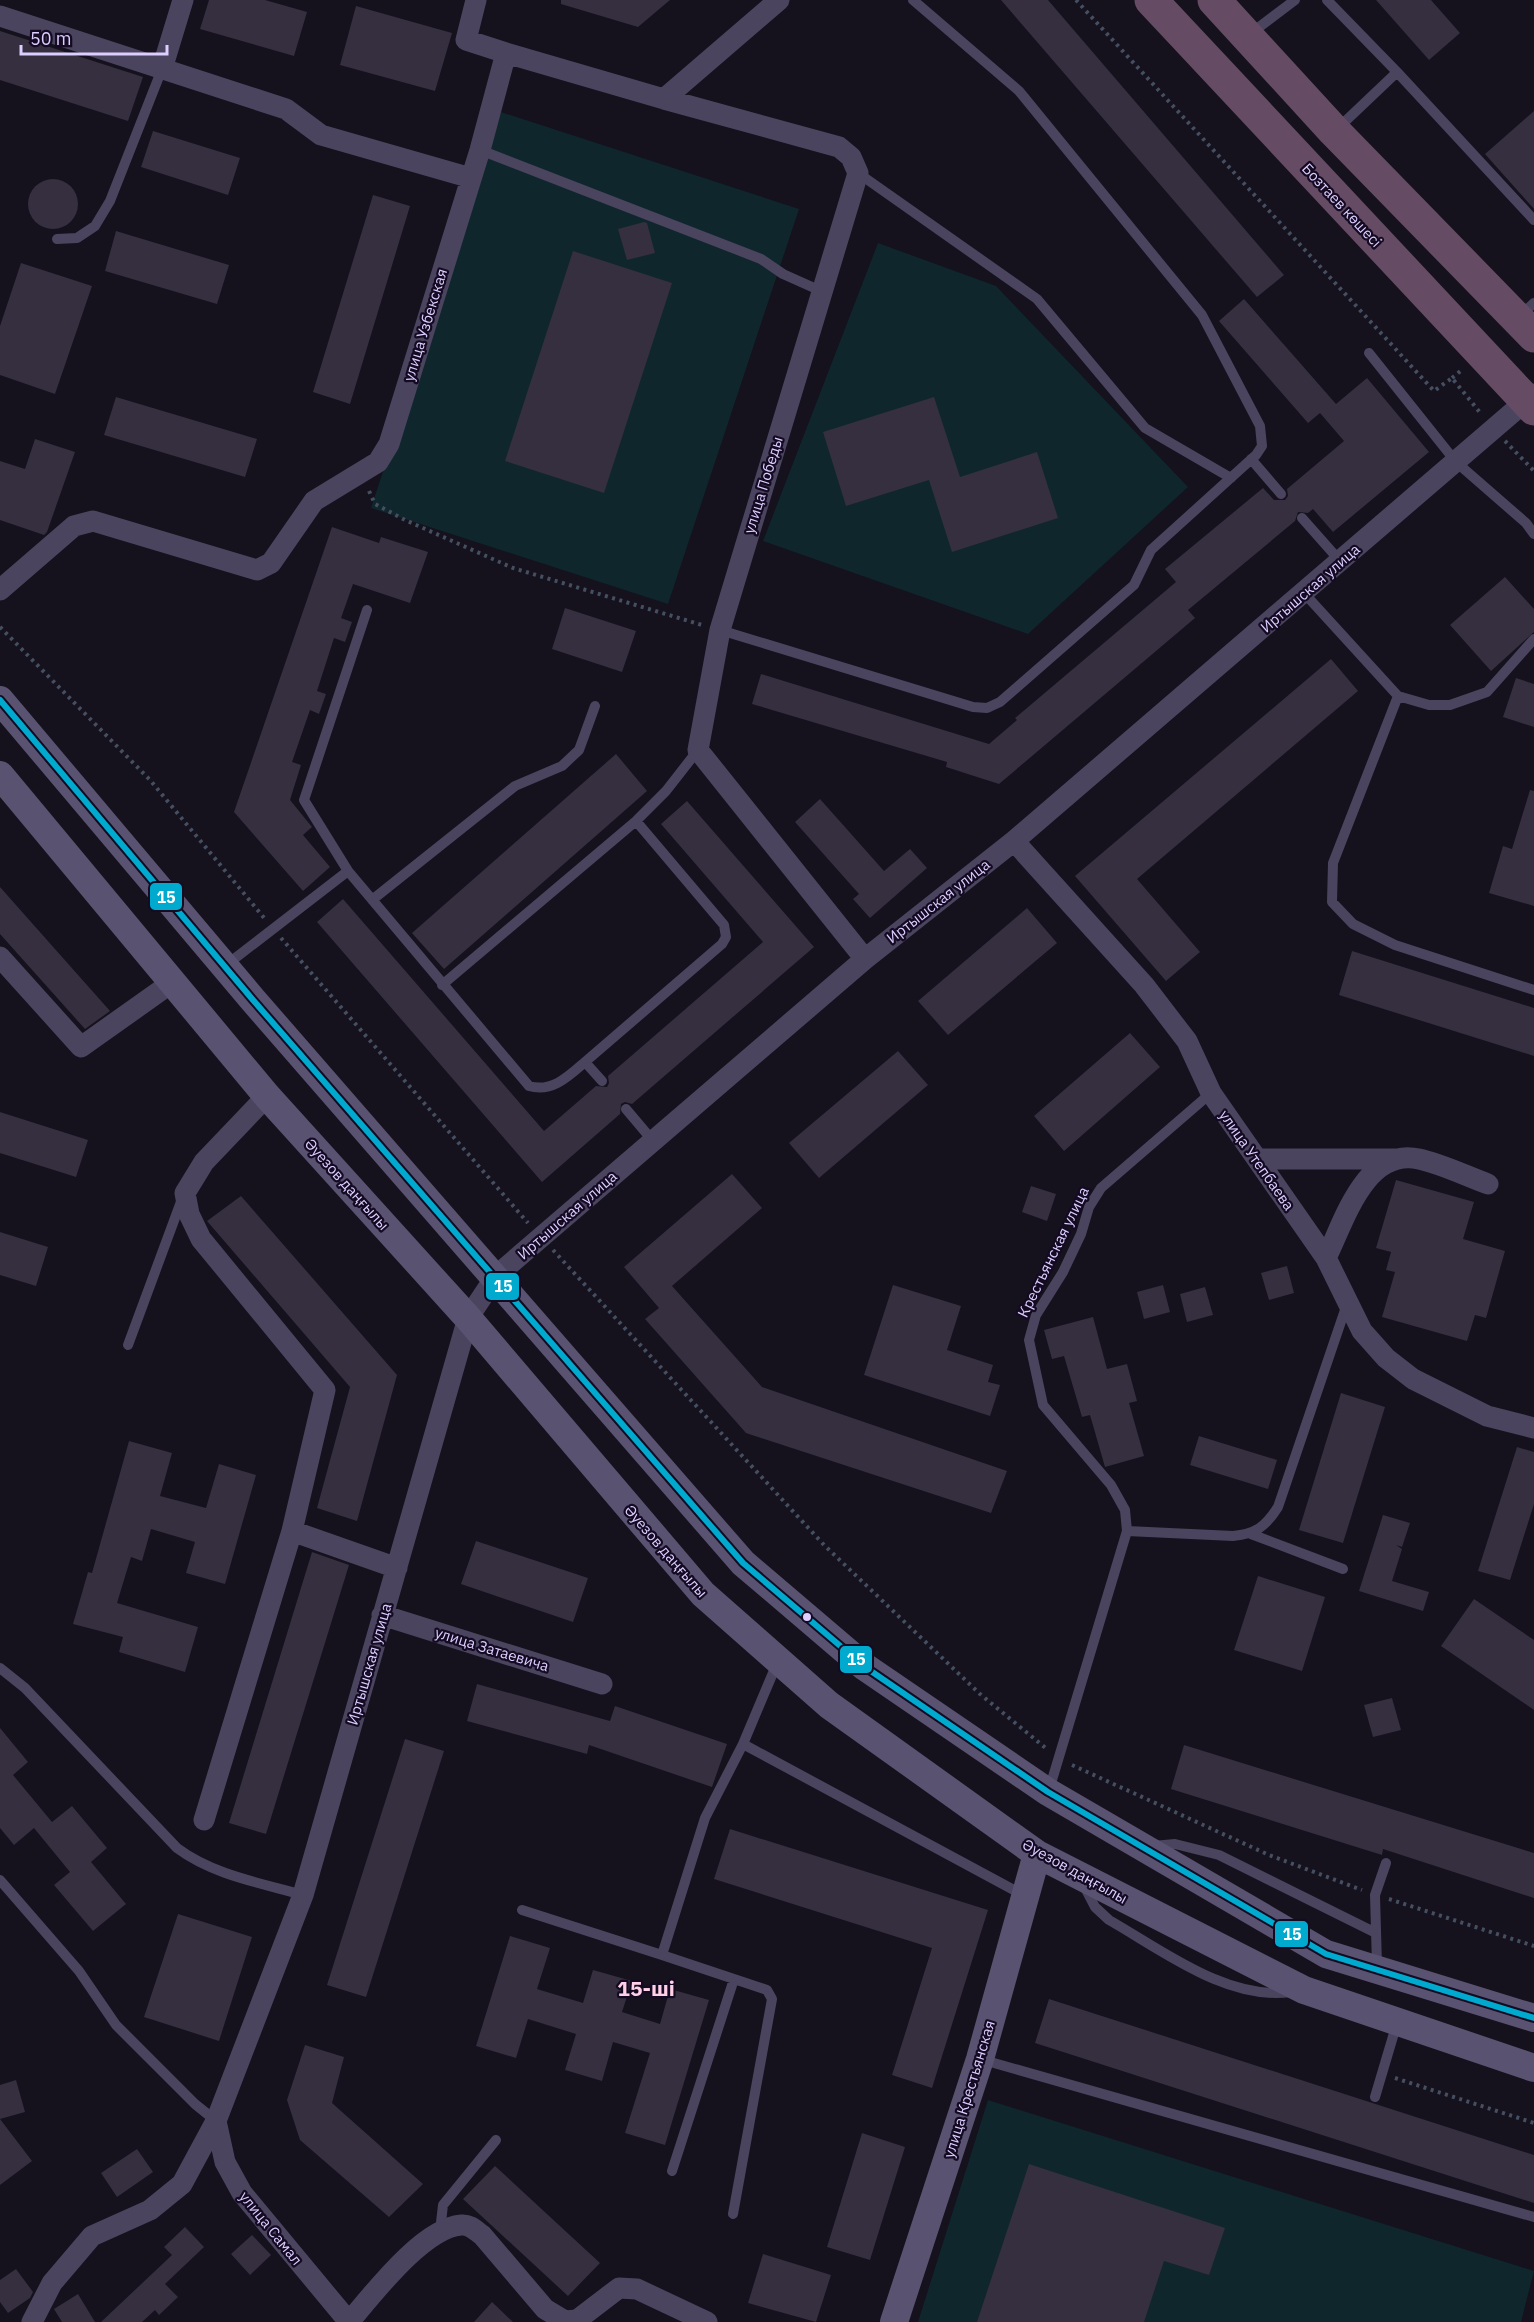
<svg xmlns="http://www.w3.org/2000/svg" width="1534" height="2322" font-family="'IBM Plex Sans',sans-serif">
	<style>
		.green { fill: #0f262c }
		.building { fill: #352f40 }
		.lines { fill: none; stroke-linecap: round; stroke-linejoin: round }
		.path { stroke: #454f62; stroke-width: 4; stroke-dasharray: 3 4.5; stroke-linecap: butt }
		.lane { stroke: #4a445f; stroke-width: 10 }
		.street { stroke: #4a445f; stroke-width: 21 }
		.secondary { stroke: #595271; stroke-width: 28 }
		.highway { stroke: #654c64; stroke-width: 33 }
		.bus-1-casing { stroke: #140b23; stroke-width: 10 }
		.bus-1 { stroke: #00a9ce; stroke-width: 6 }
		.bus-dot { fill: #dcceff; stroke: #140b23; stroke-width: 2 }
		.labels { text-anchor: middle; dominant-baseline: central; stroke-width: 4.5; stroke-linejoin: round; paint-order: stroke }
		.street-label { font-size: 15px; fill: #dcceff; stroke: #140b23 }
		.district-label { font-size: 21px; font-weight: bold; fill: #ffd0e6; stroke: #140b23 }
		.line-badge { stroke: #140b23; stroke-width: 2 }
		.badge-label { font-size: 16px; text-anchor: middle; font-weight: bold; fill: #fff }
	</style>
	<rect width="100%" height="100%" fill="#15111d"/>
	<path class="green" d="M501,112L799,209L668,604L371,508Z
		M878,243L996,286L1188,487L1028,634L763,541Z
		M988,2100L1534,2271L1521,2322H918Z"/>
	<path class="building" d="M209,0H265L307,12L294,56L200,29Z
		M561,0H670L638,27L561,4Z
		M1001,0H1048L1284,275L1257,297Z
		M1376,0H1431L1460,33L1429,60Z
		M356,6L452,33L435,91L340,65Z
		M0,31L143,77L128,121L0,80Z
		M1534,111V209L1485,154Z
		M153,131L240,158L228,195L141,167Z
		M28 204a25 25 0 1 1 50 0a25 25 0 1 1-50 0Z
		M373,195L410,206L350,404L313,392Z
		M644,222L647,223L655,253L627,260L618,229Z
		M116,231L229,265L217,304L105,271Z
		M573,251L672,283L604,493L505,461Z
		M21,263L92,286L55,394L0,375V326Z
		M1244,299L1336,404L1367,378L1429,452L1333,532L1313,509L1308,513L1298,512L1295,521L1188,610L1195,618L999,784L946,767L947,762L752,704L761,674L989,744L1017,720L1015,718L1176,582L1165,569L1263,488L1274,500H1285L1288,496L1287,489L1344,441L1320,413L1308,423L1219,321Z
		M116,397L257,439L245,477L104,435Z
		M934,397L960,477L1037,452L1058,518L952,552L929,480L846,506L823,432Z
		M35,439L75,452L47,532L44,535L0,520V461L25,469Z
		M332,527L379,543L381,537L428,552L410,603L353,584L341,618L352,622L345,642L334,638L317,691L326,694L319,714L310,710L292,762L301,765L290,800L312,827L303,835L330,867L303,891L234,812Z
		M1505,577L1534,609V632L1491,671L1450,625Z
		M565,608L636,631L622,672L552,649Z
		M1331,659L1358,691L1137,879L1200,952L1166,981L1075,876Z
		M1516,678L1534,684V727L1503,717Z
		M616,754L647,791L444,969L412,933Z
		M1530,790L1534,791V906L1489,893L1503,846L1512,849Z
		M820,799L884,871L910,849L927,868L870,918L853,899L859,894L795,822Z
		M687,801L814,947L632,1104L625,1102L621,1104L620,1114L542,1182L317,922L343,899L544,1131L596,1086L607,1087L609,1083L608,1076L763,942L661,824Z
		M0,887L110,1011L85,1029L0,934Z
		M1027,908L1057,943L948,1035L918,1001Z
		M1352,951L1534,1008V1056L1339,995Z
		M1130,1033L1160,1067L1064,1151L1034,1116Z
		M898,1051L928,1085L819,1178L789,1143Z
		M0,1112L88,1140L76,1177L0,1153Z
		M732,1174L762,1208L672,1286L762,1387L1007,1471L991,1513L746,1433L645,1319L659,1308L624,1267Z
		M1396,1180L1474,1202L1463,1239L1505,1251L1486,1318L1475,1315L1467,1341L1382,1317L1395,1272L1386,1270L1391,1252L1376,1248Z
		M1031,1186L1056,1194L1047,1221L1022,1212Z
		M241,1196L397,1375L357,1521L317,1508L350,1387L207,1221Z
		M0,1232L48,1247L36,1286L0,1275Z
		M1287,1266L1294,1293L1269,1300L1261,1273Z
		M893,1285L961,1306L947,1350L993,1365L988,1382L1000,1385L990,1416L864,1375Z
		M1163,1285L1170,1312L1144,1319L1137,1292Z
		M1205,1287L1213,1315L1187,1322L1180,1294Z
		M1093,1317L1107,1369L1127,1364L1137,1401L1129,1403L1144,1456L1105,1467L1090,1415L1082,1417L1064,1356L1052,1359L1044,1330Z
		M1341,1393L1385,1407L1343,1543L1299,1530Z
		M1199,1436L1277,1460L1268,1489L1190,1465Z
		M129,1441L172,1453L160,1496L206,1508L219,1464L256,1475L225,1584L186,1573L195,1542L151,1529L142,1561L131,1557L117,1603L198,1627L185,1672L119,1652L123,1637L73,1624L88,1572L92,1573Z
		M1517,1447L1534,1452V1504L1510,1580L1478,1571Z
		M1383,1515L1410,1523L1402,1547L1396,1545L1402,1549L1392,1581L1429,1592L1423,1611L1359,1591Z
		M476,1541L588,1578L573,1622L461,1584Z
		M312,1552L349,1565L266,1834L229,1823Z
		M1258,1576L1325,1597L1302,1671L1234,1650Z
		M1474,1599L1534,1640V1710L1441,1646Z
		M477,1684L610,1721L615,1706L727,1744L712,1787L589,1745L587,1754L467,1721Z
		M1392,1698L1401,1730L1373,1737L1364,1705Z
		M0,1728L28,1762L13,1775L52,1822L72,1806L107,1848L91,1862L126,1904L93,1931L54,1885L70,1872L34,1828L14,1845L0,1828Z
		M405,1739L444,1751L366,1997L327,1985Z
		M1184,1745L1534,1853V1898L1383,1849L1382,1855L1171,1789Z
		M730,1829L988,1910L932,2088L892,2075L932,1948L714,1879Z
		M178,1914L252,1937L219,2041L144,2017Z
		M510,1936L550,1948L537,1989L583,2003L593,1970L632,1981L622,2012L660,2024L670,1989L709,2000L665,2145L625,2133L650,2053L613,2042L602,2081L565,2070L576,2034L528,2019L516,2058L476,2046Z
		M1049,1999L1534,2155V2203L1035,2043Z
		M305,2045L344,2057L332,2103L423,2184L389,2217L300,2140L287,2100Z
		M16,2080L25,2112L0,2119V2085Z
		M0,2119L32,2161L0,2185Z
		M862,2133L905,2147L870,2260L827,2247Z
		M137,2149L153,2172L117,2197L101,2173Z
		M1029,2164L1225,2228L1209,2275L1164,2261L1144,2322H977Z
		M495,2166L600,2263L568,2296L463,2199Z
		M185,2227L204,2247L165,2284L178,2297L159,2315L155,2310L142,2322H101L172,2255L164,2247Z
		M252,2235L271,2255L250,2275L231,2254Z
		M763,2254L831,2275L816,2322L748,2303Z
		M16,2269L33,2292L30,2298L8,2313L0,2302V2280Z
		M78,2294L95,2322H62L54,2309Z
		M492,2302L513,2322H474Z"/>
	<g class="lines">
		<path class="path" d="M1076,0L1434,391L1452,378L1482,415
			M1452,378L1463,369
			M1505,441L1534,471
			M369,491L375,504L405,520L513,568L702,625
			M0,627L150,780L265,919
			M281,938L528,1223
			M553,1250L824,1545L980,1694L1048,1750
			M1072,1765L1269,1855L1362,1890
			M1389,1899L1534,1946
			M1395,2078L1534,2123"/>
		<path class="lane" d="M1327,0L1397,72L1337,129
			M1250,34L1295,0
			M1397,72L1534,220
			M480,150L761,259L783,274L821,291
			M858,173L1037,299L1145,428L1231,478
			M57,239L77,238L95,226L110,201L162,69
			M1519,317L1534,303
			M1369,353L1456,462L1526,523L1534,534
			M1251,459L1281,494
			M1302,518L1340,561
			M1304,593L1398,696L1429,705H1450L1487,692L1534,639
			M367,610L304,800L348,871L529,1086C552,1093 569,1076 585,1062L602,1081
			M720,630L973,707L987,708L1000,702L1134,585L1151,550L1256,455L1262,446L1260,426L1202,315L1019,91L913,0
			M1398,696L1333,863L1332,902L1353,924L1395,945L1534,990
			M372,900L515,786L562,766L579,750L595,706
			M225,966L348,871
			M442,985L636,821L666,791L698,750
			M585,1062L722,944L726,937L724,925L636,821
			M626,1109L653,1141
			M128,1345L182,1199
			M1127,1531L1233,1536C1256,1534 1266,1526 1278,1507L1347,1304
			M1251,1534L1343,1569
			M0,1668L25,1688L177,1848C213,1875 261,1883 303,1895
			M743,1744L1025,1896
			M1049,1790L1127,1531L1125,1510L1111,1485L1043,1405L1029,1340L1036,1315L1063,1272L1081,1234L1089,1207L1101,1188L1211,1093
			M1153,1846L1175,1844L1219,1855L1376,1933
			M0,1880L79,1971L116,2025L195,2104L216,2121
			M1083,1884L1095,1907L1109,1920C1162,1950 1227,2001 1291,1992
			M522,1910L662,1955
			M1377,1966L1375,1895L1386,1863
			M980,2059L1534,2217
			M1375,2097L1397,2023
			M672,2171L734,1979
			M733,2214L772,1999L767,1990L662,1955L705,1818L743,1744L778,1661
			M440,2231L443,2205L496,2140"/>
		<path class="street" d="M476,0L466,40L506,53
			M0,16L286,109L321,135L471,178
			M162,69L183,0
			M664,99L839,147L851,157L858,173L720,630L698,750L865,959
			M0,590L74,526L93,521L257,570L271,563L314,501L378,462L389,444L480,150L506,53L664,99L779,0
			M1014,841L1144,985L1187,1041L1211,1093L1326,1258L1362,1331L1386,1358L1413,1379L1487,1416L1534,1428
			M0,957L81,1047L174,981
			M267,1096L204,1162L185,1193L189,1214L201,1239L325,1390L292,1531
			M1257,1159H1394
			M1326,1258C1344,1222 1365,1147 1419,1159C1442,1164 1466,1176 1488,1184
			M382,1615L602,1684
			M204,1820L292,1531L397,1568
			M216,2121L225,2162L242,2193L349,2322
			M32,2322L52,2283L92,2236L150,2210L182,2184L216,2121L303,1895L468,1318L496,1276L865,959L1014,841L1534,394
			M349,2322C373,2294 423,2228 461,2225C470,2224 475,2230 482,2235L545,2309L565,2321L577,2320L619,2288L637,2289L707,2322"/>
		<path class="secondary" d="M0,700L253,1000L743,1563L865,1667L1048,1792L1326,1954L1534,2018
			M0,775L267,1096L468,1318L703,1594L829,1705L1037,1854L1304,1990L1534,2068
			M894,2322L980,2059L1037,1854"/>
		<path class="highway" d="M1151,0L1534,409
			M1214,0L1334,131L1534,336"/>
		<defs>
			<path id="bus-1" d="M0,700L253,1000L743,1563L865,1667L1048,1792L1326,1954L1534,2018"/>
		</defs>
		<use href="#bus-1" class="bus-1-casing"/>
		<use href="#bus-1" class="bus-1"/>
	</g>
	<circle class="bus-dot" cx="807" cy="1617" r="5"/>
	<g class="labels">
		<g class="street-label">
			<text transform="translate(1342 205) rotate(47)">Бозтаев көшесі</text>
			<text transform="translate(425 325) rotate(-73)">улица Узбекская</text>
			<text transform="translate(763 485) rotate(-73)">улица Победы</text>
			<text transform="translate(1310 588) rotate(-41)">Иртышская улица</text>
			<text transform="translate(938 901) rotate(-38)">Иртышская улица</text>
			<text transform="translate(1257 1160) rotate(55)">улица Утепбаева</text>
			<text transform="translate(347 1184) rotate(48)">Әуезов даңғылы</text>
			<text transform="translate(567 1215) rotate(-41)">Иртышская улица</text>
			<text transform="translate(1053 1252) rotate(-64)">Крестьянская улица</text>
			<text transform="translate(666 1551) rotate(49)">Әуезов даңғылы</text>
			<text transform="translate(492 1649) rotate(17)">улица Затаевича</text>
			<text transform="translate(369 1664) rotate(-74)">Иртышская улица</text>
			<text transform="translate(1075 1871) rotate(29)">Әуезов даңғылы</text>
			<text transform="translate(969 2089) rotate(-73)">улица Крестьянская</text>
			<text transform="translate(271 2228) rotate(51)">улица Самал</text>
		</g>
		<g class="district-label">
			<text x="646" y="1988">15-ші</text>
		</g>
	</g>
	<g class="line-badge">
		<rect x="149" y="882" width="34" height="29" rx="6" fill="#00a9ce"/>
		<rect x="485" y="1272" width="35" height="29" rx="6" fill="#00a9ce"/>
		<rect x="839" y="1645" width="34" height="29" rx="6" fill="#00a9ce"/>
		<rect x="1274" y="1920" width="35" height="28" rx="6" fill="#00a9ce"/>
	</g>
	<g class="badge-label">
		<text x="166" y="903">15</text>
		<text x="503" y="1292">15</text>
		<text x="856" y="1665">15</text>
		<text x="1292" y="1940">15</text>
	</g>
	<path d="M21 45v9h146v-9" fill="none" stroke="#dcceff" stroke-width="3"/>
	<text x="30" y="45" font-size="18" fill="#dcceff" stroke="#140b23" stroke-width="4.5" paint-order="stroke">50 m</text>
</svg>
